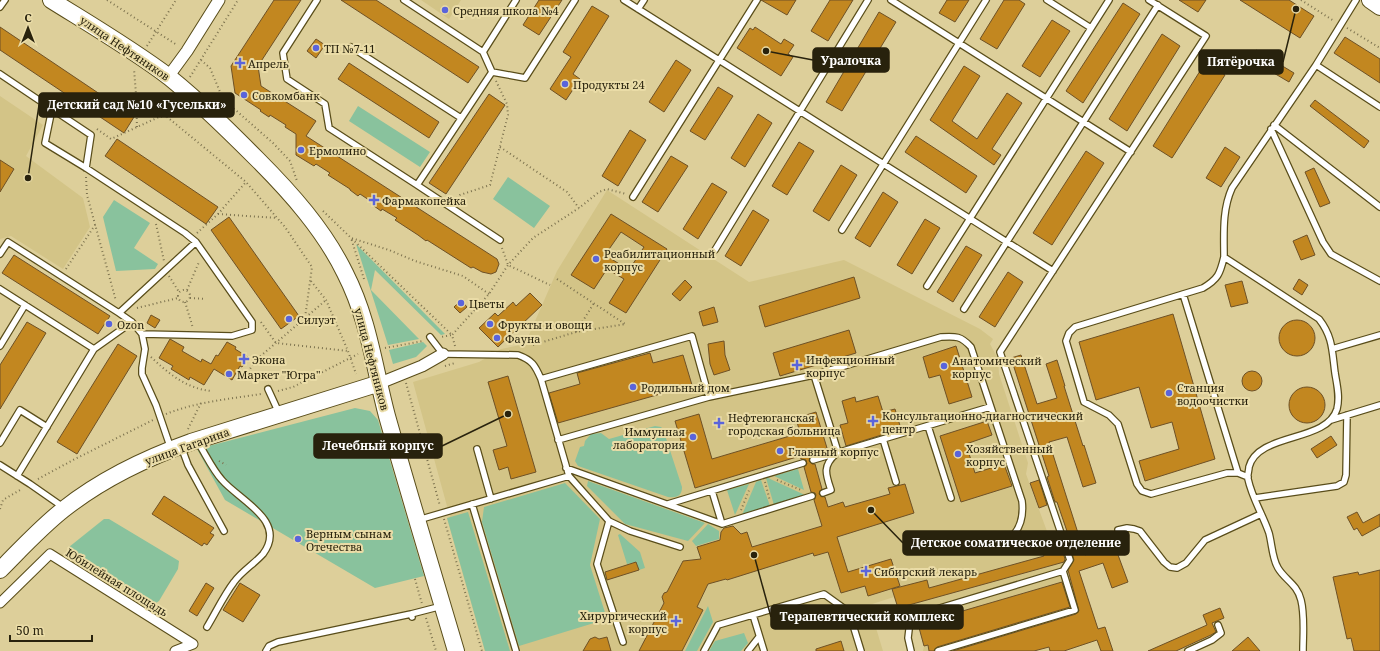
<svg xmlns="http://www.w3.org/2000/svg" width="1380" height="651" font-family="'Noto Serif',serif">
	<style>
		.built { fill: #d3c487 }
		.green { fill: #89c29d }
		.building { fill: #c28720; stroke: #6e5126; fill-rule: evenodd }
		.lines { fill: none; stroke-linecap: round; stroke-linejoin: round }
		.service-casing { stroke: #594d1a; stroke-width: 8 }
		.pedestrian-casing { stroke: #594d1a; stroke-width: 11 }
		.minor-casing { stroke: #594d1a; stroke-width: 13 }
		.secondary-casing { stroke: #594d1a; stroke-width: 18 }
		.path { stroke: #7d734f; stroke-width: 2; stroke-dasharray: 1 3; stroke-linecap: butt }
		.service { stroke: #fff; stroke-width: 5.5 }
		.pedestrian { stroke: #fff; stroke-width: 9 }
		.minor { stroke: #fff; stroke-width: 11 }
		.secondary { stroke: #fff; stroke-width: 16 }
		.poi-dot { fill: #5a64db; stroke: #eadca7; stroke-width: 1.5 }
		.labels { text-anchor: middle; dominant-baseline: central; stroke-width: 4; stroke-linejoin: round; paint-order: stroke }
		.poi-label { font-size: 11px; fill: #28220d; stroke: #eadca7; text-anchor: start }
		.street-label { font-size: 11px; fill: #28220d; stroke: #eadca7 }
		.leader { fill: none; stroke: #28220d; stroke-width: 1.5 }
		.callout-dot { fill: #28220d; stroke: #eadca7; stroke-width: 1.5 }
		.callout { fill: #28220d; stroke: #28220d; stroke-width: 1.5 }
		.callout-label { font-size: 12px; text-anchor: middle; font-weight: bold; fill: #fff }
	</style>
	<rect width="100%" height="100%" fill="#ddcf9a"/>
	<path class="built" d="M421,0H461L449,19Z
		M0,96L43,125L26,156L83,198L90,227L63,269L11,236L0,239Z
		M607,190L749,282L844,260L980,329L993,339L990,344L998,359L999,374L1028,463L1026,474L1052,545L1069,539L1011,358L1021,355L1089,568L1079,571L1098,628L1105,627L1113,651H1101L1097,640L1065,651H1050L1049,647L1034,651H923L924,646L918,624L916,603L898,608L894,597L869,605L883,651H485L447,518L450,517L413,382L479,362L501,349L525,344L557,271Z"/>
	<path class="green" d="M358,106L430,152L420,167L349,121Z
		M508,177L550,206L534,228L493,199Z
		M114,200L150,223L134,248L158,264L155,269L116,271L103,217Z
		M356,244L445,334L441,335L375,270L371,290L419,339L388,345Z
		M423,342L427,346L416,357L393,364L389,350Z
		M355,408L370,411L378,420L424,576L375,588L225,500L197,449Z
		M655,426L661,427L663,429L682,487C682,496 677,498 668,497L578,466L575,461L580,447L584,446L585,441L591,434L601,433L609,439Z
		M798,469L804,490L774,476Z
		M766,478H768L805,495L774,505Z
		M761,480L770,506L742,515L756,482Z
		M588,481L705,523L688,541L625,524L587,486Z
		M565,483L600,519L590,565L607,619L519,646L482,522L484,507Z
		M749,484L735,515L727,490Z
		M468,512L510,651H485L447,518Z
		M104,519H109L179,561L178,569L159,601L156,603L149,602L72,554L69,550V547Z
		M708,524L719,531V539L696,546L692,541Z
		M620,534L640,552L645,568L639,570L636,562L627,564L618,535Z
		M708,606L713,622L697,651H685Z
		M744,633L748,643L741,651H709L715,641Z"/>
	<path class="building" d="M274,0H301L258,66L261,86L316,121L306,136L497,259L499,264L496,272L491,274L482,272L473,267L471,268L427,240L426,241L418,235L395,220L397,218L382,209L381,211L374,206L375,204L360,194L358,196L350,190V189L328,175L330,173L316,164L314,166L296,155V134L285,127L286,125L270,115L269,117L260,111L261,110L235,93L231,66Z
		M341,0H376L479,67L468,83Z
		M539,0H562L539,35L523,25Z
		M761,0H796L787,15Z
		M830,0H853L828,41L811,31Z
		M947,0H969L955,22L939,13Z
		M1004,0H1019L1025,4L997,49L980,39Z
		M1179,0H1206L1198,12Z
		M1240,0H1289L1314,16L1300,38Z
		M1123,3L1140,14L1083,103L1066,91Z
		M592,6L609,16L573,74L580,79L566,100L550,89L571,57L563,52Z
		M879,12L896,22L842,111L826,102Z
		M1052,20L1070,31L1040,77L1022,66Z
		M0,27L134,117L124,133L0,50Z
		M755,27L781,44L784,39L794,45L788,54L793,57L781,76L737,48L750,28L753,30Z
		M1162,34L1180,46L1127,131L1109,119Z
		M1345,37L1380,59V83L1334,53Z
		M316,39L325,45L316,58L307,51Z
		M1256,50L1294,73L1289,82L1250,59Z
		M676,60L691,70L664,112L649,102Z
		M349,63L439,122L429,138L338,79Z
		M1205,63L1225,75L1172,158L1153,146Z
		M964,66L980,76L952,121L977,139L1007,93L1022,103L992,149L1001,155L994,165L930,120Z
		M718,87L733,96L705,140L690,131Z
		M489,94L505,105L446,194L429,183Z
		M1315,100L1369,141L1364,148L1310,106Z
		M758,114L772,123L745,167L731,158Z
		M630,130L646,140L618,186L602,176Z
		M916,136L977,176L966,193L905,152Z
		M117,139L218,207L206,224L105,156Z
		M799,142L814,151L787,195L772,186Z
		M1225,147L1240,157L1221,187L1206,178Z
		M1086,151L1104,163L1052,245L1033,233Z
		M671,156L688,166L658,212L642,202Z
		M0,160L14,169L0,192Z
		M841,165L857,175L829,221L813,211Z
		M1314,168L1330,203L1320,207L1305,172Z
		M712,183L727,192L698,239L683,229Z
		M883,192L898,202L870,247L855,238Z
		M753,210L769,220L741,266L725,256Z
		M611,214L667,249L626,313L609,303L624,279L607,269L594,289L571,275ZM621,232L644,247L629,270L605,255Z
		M229,217L299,316L281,329L211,230Z
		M925,219L940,228L912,274L897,265Z
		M1307,235L1315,255L1301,260L1293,241Z
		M966,246L982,255L953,302L937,292Z
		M14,255L110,316L98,334L2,273Z
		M1008,272L1023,282L995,327L979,317Z
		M854,277L860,298L765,327L759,306Z
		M1299,279L1308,285L1302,295L1293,289Z
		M685,280L692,287L680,301L672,294Z
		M1242,281L1248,303L1231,307L1225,285Z
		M530,293L542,305L498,347L479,328L495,313L498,316L513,302L516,306Z
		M461,300L467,307L460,313L454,307Z
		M714,307L718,322L703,326L699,312Z
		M1173,314L1215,459L1145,481L1139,461L1179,449L1172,422L1151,428L1139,387L1096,400L1079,342Z
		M151,315L160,320L155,328L147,323Z
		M1279 338a18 18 0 1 1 36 0a18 18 0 1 1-36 0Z
		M27,322L46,333L0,409V365Z
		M849,330L856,353L780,376L773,353Z
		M170,339L184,347L182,351L201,362L202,359L211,364L216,355L218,356L227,342L236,347L235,349L248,357L242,367L240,366L232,380L214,369L204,385L190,377L189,380L171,369L173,366L159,358Z
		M724,341L725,355L730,370L714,375L710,364L708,344Z
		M118,344L137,356L77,454L57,442Z
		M956,346L972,397L949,404L940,375L929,378L923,357Z
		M650,353L653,363L683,355L692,385L558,423L549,393L580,384L577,373Z
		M1021,355L1037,404L1057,398L1046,364L1057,360L1065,386H1064L1083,446L1084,445L1096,483L1083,487L1067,437L1049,442L1085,555L1114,544L1128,582L1112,588L1103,563L1079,571L1098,629L1105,627L1113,651H1101L1097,640L1064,651H1050L1049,647L1034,651H953L1076,614L1079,611L1068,570L1074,560L1068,540H1070L1057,502H1055L1047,477L1049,476L1011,358Z
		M1242 381a10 10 0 1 1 20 0a10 10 0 1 1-20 0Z
		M508,376L536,472L511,479L508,467L499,470L493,450L507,446L488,382Z
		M1289 405a18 18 0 1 1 36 0a18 18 0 1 1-36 0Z
		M878,396L883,412L895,409L901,429L846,446L840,425L848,423L842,401L855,397L856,402Z
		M816,412L827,448L811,453L812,456L810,457L809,461L812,464H815L822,489L820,491L819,494L821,496L825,497L828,507L843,502L845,507L890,494L888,488L905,484L914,513L837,537L848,572L891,559L900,586L868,596L865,586L841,593L828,552L814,556L813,553L727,580L726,579L708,584L697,607L703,610L682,651H639L664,603L662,597L664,593L667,592L683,561L701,559L697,547L720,540L721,532L724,528L733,526L741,534L747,532L752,547L822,526L814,500L816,495L815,493L811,492L804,467L807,464L806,460L801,459L800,456L695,488L675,421L699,414L712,459L800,433L796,418Z
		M987,421L992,435L966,444L975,473L1004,464L1012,486L961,502L940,436Z
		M1331,436L1337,445L1317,458L1311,449Z
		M1039,480L1047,505L1039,508L1030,483Z
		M164,496L214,528L210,533L214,535L207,545L204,543L202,546L152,514Z
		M1357,512L1363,523L1380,514V526L1362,536L1357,528L1354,530L1347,517Z
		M1060,543L1065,559L1064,562L898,608L892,589L927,580L929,588L1044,556L1041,548Z
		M636,562L639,570L607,580L605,572Z
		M1380,570V651H1354L1351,638L1347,639L1333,577L1358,572L1359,575Z
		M1062,582L1070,607L937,647L934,651H929L928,645L924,646L918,624Z
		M206,583L214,588L197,616L189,611Z
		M240,583L260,595L243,622L223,610Z
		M1220,608L1224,618L1212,623L1216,632L1211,635L1176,651H1148L1207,625L1203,615Z
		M595,637L599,639L607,637L611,651H583L590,639Z
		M1248,637L1260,651H1232Z
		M841,641L844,651H816V649Z"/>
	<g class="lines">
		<defs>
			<path id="service" d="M317,0L283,53L287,79L325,104L329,128L417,185L492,72L483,52L404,0
				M624,0L1053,271
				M891,0L1131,152
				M1047,0L1091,28
				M1356,0L1316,65L1380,107
				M0,7L5,0
				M638,9L644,0
				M351,47L461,118
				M483,52L516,0
				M492,72L525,78L575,0
				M0,74L52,109L45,143L86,168L185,233L196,242L252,322V330L232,336L142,334
				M52,109L91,135L86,168
				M1274,125L1380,207
				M1271,129L1323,242L1331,254L1380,281
				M417,185L500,240
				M633,197L757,0
				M842,230L986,0
				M715,250L868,0
				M0,254L8,242L119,313
				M1224,257C1220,274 1218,279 1203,288L1075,327L1069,333L1066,341L1084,402L1109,415L1118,424L1137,484L1142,491L1151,494L1227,473H1238L1248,477
				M927,286L1109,0
				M0,289L94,349L132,322
				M1183,294L1238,473
				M964,309L1158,5
				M0,346L25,305
				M1332,349L1380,335
				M814,375L838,452
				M541,379L692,336L709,397L558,440
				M268,389L279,413
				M709,397L814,375L941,337C956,336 961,336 971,347L1022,501C1025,526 1012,548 984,544C971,543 959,535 945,535C933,534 921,540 910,544
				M1331,420L1380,405
				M928,426L951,498
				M883,439L896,482
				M197,441C205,453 212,469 222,480C239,500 288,521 263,554C254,564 242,571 234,582C224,595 216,612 207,627
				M0,443L20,410L47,427
				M181,446L188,465L224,531
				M171,449L156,405L142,374V368L145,349L142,334L132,322L119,313L196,242
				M477,449L491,499
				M813,460L990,407
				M0,465L30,484L63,507
				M566,468L722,524L812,496
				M17,476L94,349
				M569,476L609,521L597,564L623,642
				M712,491L722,524
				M823,493L831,490C826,475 822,466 836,454
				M1255,498L1337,486L1344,482L1346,475L1347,415
				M472,504L516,651
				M668,504L803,463
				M418,520L569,476L541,379C535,365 532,360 518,355L443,354L430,337
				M609,521L630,531L680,547
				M1118,530L1127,528L1134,529L1140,531L1164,562L1170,567L1177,568L1186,563L1205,540L1261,514
				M1063,571L1070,560L1000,352L1206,36L1149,0
				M753,615L764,651
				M412,617L411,614L442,606
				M266,651L269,646L278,642L411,614
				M704,651L718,625L824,594L849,612L861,651
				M748,651L759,637
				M911,651L908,638L910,621L920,614L1063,571L1075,610L938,651
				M1188,651L1212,640L1221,633L1218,625
				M1303,651C1303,634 1305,616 1301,600C1297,584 1285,580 1278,568C1272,558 1272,544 1269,533C1263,515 1252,498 1248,479C1247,475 1249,471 1249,467C1258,432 1327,443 1337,409C1340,397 1337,385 1335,373C1332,351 1333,337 1319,319L1224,257C1224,234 1222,210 1232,188L1316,65"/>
			<path id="pedestrian" d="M0,603L50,554L193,644L175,651"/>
			<path id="minor" d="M168,77L187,51L219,0
				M380,383L422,366L443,354"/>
			<path id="secondary" d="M51,0C91,25 132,49 169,77C200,102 229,131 257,159C291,193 324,230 345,273C369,320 374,367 387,416C409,494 433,573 456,651
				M1370,0L1380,7
				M0,570C21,549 41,527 64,509C102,479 146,458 191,442L380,383"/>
		</defs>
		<use href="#service" class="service-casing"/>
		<use href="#pedestrian" class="pedestrian-casing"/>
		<use href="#minor" class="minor-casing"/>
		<use href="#secondary" class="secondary-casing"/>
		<path class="path" d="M107,0L177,45
			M1301,0L1334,21
			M1347,28L1380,48
			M147,46L176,0
			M201,60L210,68L223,99L273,143L290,161L297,181
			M190,77L238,0
			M136,94L137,128
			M176,100L166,116L246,182L285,227L312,267L305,318
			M97,129L111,139L159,117L166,116L136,94L134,69
			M500,147L567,192L579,208
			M86,177L87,195L116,301
			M454,201L460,195L490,185L508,115L507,104L496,81
			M323,211L452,335L441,337
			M218,214L277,218
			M156,224L164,261
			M197,233L218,214L246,182
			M502,248L508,265L550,285
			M66,269L95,225
			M169,276L179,292
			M364,279L351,238L389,250L415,261L463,276L489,294
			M557,279L625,324
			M311,281L326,300L348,351L356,374
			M178 296a6 6 0 1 1 12 0a6 6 0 1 1-12 0Z
			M187,290L199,262
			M190,298L206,299
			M185,302L193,328
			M137,308L178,298
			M261,322L276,343L348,351
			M576,332L594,303
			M533,345L576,332L626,324
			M455,346L452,335L489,294L508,265L533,238L579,208L599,192L607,189L626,194
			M385,348L423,341
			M151,357C169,374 187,389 212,391
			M445,366L455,363
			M248,372L256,360L326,300
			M406,383L440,506
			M278,391L293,387L358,354
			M166,414C196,402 229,399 261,394
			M188,429L201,403
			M219,461L226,465
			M38,479L75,459L153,420
			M777,480L801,490
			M765,482L770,501
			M0,509L3,500L22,489
			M741,510L750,488
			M444,519L482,651
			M415,579L422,604
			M426,618L436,651"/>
		<use href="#service" class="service"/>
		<use href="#pedestrian" class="pedestrian"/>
		<use href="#minor" class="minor"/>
		<use href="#secondary" class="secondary"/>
	</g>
	<g class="poi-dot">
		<circle cx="445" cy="10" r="4"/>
		<circle cx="316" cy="48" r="4"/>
		<path d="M238 57h4v4h4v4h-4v4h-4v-4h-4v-4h4z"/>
		<circle cx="565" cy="84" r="4"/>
		<circle cx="244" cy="95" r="4"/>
		<circle cx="301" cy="150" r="4"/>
		<path d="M372 194h4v4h4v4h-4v4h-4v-4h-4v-4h4z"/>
		<circle cx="596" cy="259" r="4"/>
		<circle cx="461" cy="303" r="4"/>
		<circle cx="289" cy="319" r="4"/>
		<circle cx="109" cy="324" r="4"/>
		<circle cx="490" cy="324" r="4"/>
		<circle cx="497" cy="338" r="4"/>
		<path d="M242 353h4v4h4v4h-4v4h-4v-4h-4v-4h4z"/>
		<path d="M795 359h4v4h4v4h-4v4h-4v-4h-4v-4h4z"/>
		<circle cx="944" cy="366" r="4"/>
		<circle cx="229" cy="374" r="4"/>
		<circle cx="633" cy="387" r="4"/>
		<circle cx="1169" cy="393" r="4"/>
		<path d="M871 415h4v4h4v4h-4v4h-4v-4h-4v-4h4z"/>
		<path d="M717 417h4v4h4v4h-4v4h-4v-4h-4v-4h4z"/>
		<circle cx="693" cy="437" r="4"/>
		<circle cx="780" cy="451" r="4"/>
		<circle cx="958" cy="454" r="4"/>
		<circle cx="298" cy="539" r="4"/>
		<path d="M864 565h4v4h4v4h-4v4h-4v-4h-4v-4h4z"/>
		<path d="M674 615h4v4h4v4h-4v4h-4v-4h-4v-4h4z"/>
	</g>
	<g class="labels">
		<g class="poi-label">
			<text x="453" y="10">Средняя школа №4</text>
			<text x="324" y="48">ТП №7-11</text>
			<text x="248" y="63">Апрель</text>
			<text x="573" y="84">Продукты 24</text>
			<text x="252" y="95">Совкомбанк</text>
			<text x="309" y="150">Ермолино</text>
			<text x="382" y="200">Фармакопейка</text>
			<text x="604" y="253">Реабилитационный<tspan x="604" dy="13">корпус</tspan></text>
			<text x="469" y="303">Цветы</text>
			<text x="297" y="319">Силуэт</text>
			<text x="117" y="324">Ozon</text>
			<text x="498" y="324">Фрукты и овощи</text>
			<text x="505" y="338">Фауна</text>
			<text x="252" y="359">Экона</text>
			<text x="806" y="359">Инфекционный<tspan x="806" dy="13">корпус</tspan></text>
			<text x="952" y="360">Анатомический<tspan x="952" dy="13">корпус</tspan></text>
			<text x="237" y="374">Маркет "Югра"</text>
			<text x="641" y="387">Родильный дом</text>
			<text x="1177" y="387">Станция<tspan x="1177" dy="13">водоочистки</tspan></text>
			<text x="882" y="415">Консультационно-диагностический<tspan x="882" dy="13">центр</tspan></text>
			<text x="728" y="417">Нефтеюганская<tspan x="728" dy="13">городская больница</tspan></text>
			<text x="685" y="431" text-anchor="end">Иммунная<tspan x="685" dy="13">лаборатория</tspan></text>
			<text x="966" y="448">Хозяйственный<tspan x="966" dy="13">корпус</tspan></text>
			<text x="788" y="451">Главный корпус</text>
			<text x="306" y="533">Верным сынам<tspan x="306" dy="13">Отечества</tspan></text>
			<text x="874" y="571">Сибирский лекарь</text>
			<text x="667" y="615" text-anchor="end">Хирургический<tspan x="667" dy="13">корпус</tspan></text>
		</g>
		<g class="street-label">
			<text transform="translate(125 48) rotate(34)">улица Нефтяников</text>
			<text transform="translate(372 359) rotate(75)">улица Нефтяников</text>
			<text transform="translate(187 446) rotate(-20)">улица Гагарина</text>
			<text transform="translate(117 582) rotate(32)">Юбилейная площадь</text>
		</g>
	</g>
	<path class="leader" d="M766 51L813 60M1296 9L1283 62M28 178L39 105M508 414L442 446M871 510L903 543M754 555L771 617"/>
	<g class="callout-dot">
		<circle cx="766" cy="51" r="4"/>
		<circle cx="1296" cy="9" r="4"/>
		<circle cx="28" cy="178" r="4"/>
		<circle cx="508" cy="414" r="4"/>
		<circle cx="871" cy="510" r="4"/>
		<circle cx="754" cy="555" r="4"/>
	</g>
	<g class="callout">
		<rect x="813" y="48" width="76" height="24" rx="4"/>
		<rect x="1199" y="50" width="84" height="24" rx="4"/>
		<rect x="39" y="93" width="195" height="24" rx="4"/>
		<rect x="314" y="434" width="128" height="24" rx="4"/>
		<rect x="903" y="531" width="226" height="24" rx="4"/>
		<rect x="771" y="605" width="192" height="24" rx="4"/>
	</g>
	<g class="callout-label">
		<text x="851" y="65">Уралочка</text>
		<text x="1241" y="66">Пятёрочка</text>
		<text x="137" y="109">Детский сад №10 «Гусельки»</text>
		<text x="378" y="450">Лечебный корпус</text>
		<text x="1016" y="547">Детское соматическое отделение</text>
		<text x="867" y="621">Терапевтический комплекс</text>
	</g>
	<g transform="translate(28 28)" stroke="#eadca7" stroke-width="3" paint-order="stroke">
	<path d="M0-3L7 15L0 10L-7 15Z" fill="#28220d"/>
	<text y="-6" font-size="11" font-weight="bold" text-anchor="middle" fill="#28220d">С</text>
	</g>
	<path d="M10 635v6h82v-6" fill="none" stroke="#28220d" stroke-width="2"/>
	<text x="16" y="635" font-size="12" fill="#28220d" stroke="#eadca7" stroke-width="3" paint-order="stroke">50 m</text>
</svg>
